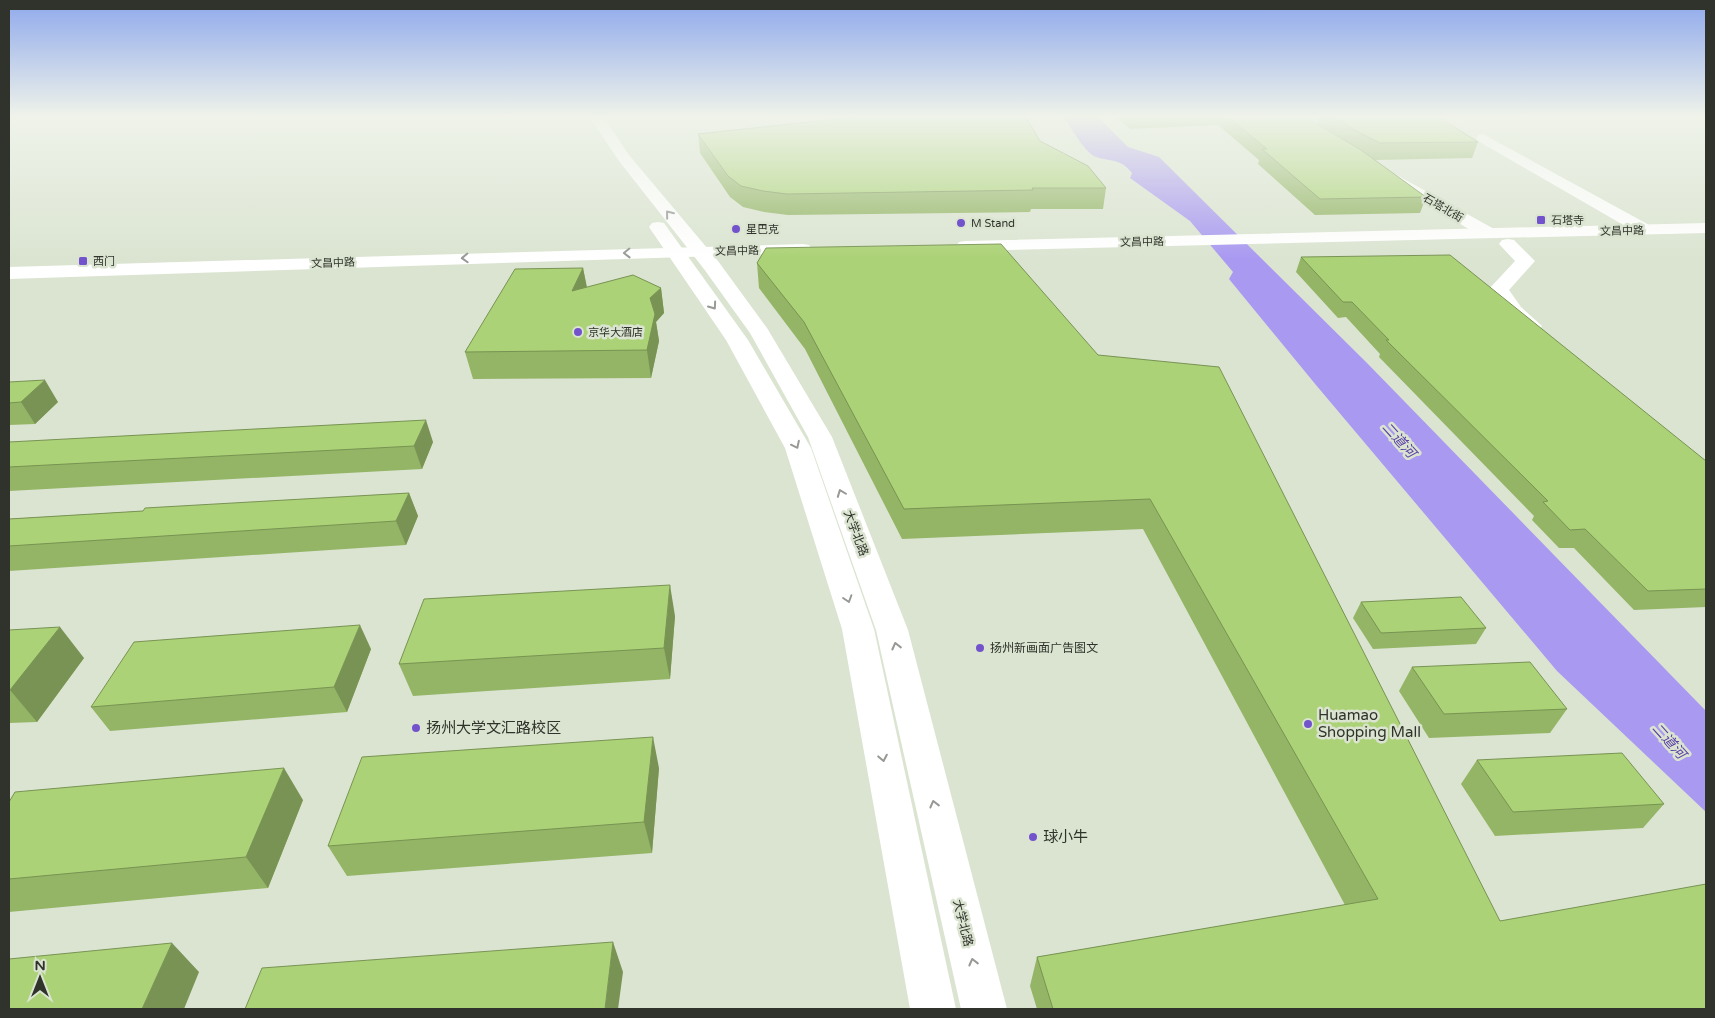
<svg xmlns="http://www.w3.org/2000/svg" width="1715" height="1018" font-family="'Varela Round','Noto Sans SC',sans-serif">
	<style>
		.water { fill: #a999f1 }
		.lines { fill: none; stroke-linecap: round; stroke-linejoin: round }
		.minor { fill: #fff; fill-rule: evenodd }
		.major { fill: #fff; fill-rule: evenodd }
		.wall { fill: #93b565 }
		.shaded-wall { fill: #789353 }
		.building { fill: #abd276; stroke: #789353 }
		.oneway { stroke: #979995 }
		.poi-dot { fill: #7253cc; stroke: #dbe4d1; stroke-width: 2 }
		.labels { text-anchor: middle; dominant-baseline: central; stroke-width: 5; stroke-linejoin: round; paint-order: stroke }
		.far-street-label { font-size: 11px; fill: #2f332b; stroke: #dbe4d1 }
		.far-poi-label { font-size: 11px; fill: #2f332b; stroke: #dbe4d1; text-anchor: start }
		.street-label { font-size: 12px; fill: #2f332b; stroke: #dbe4d1 }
		.poi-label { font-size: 12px; fill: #2f332b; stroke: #dbe4d1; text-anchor: start }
		.water-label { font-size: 14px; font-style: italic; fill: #5b40a6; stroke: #dbe4d1 }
		.near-poi-label { font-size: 15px; fill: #2f332b; stroke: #dbe4d1; text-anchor: start }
	</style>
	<rect width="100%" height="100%" fill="#dbe4d1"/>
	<path class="water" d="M1063,116H1097L1128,147L1159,157L1367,363L1706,711V812L1557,671L1316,385L1229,279L1233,272L1190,221L1130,178L1132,173C1119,155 1102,163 1091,154C1080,145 1071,127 1063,116Z"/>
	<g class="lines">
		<path class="minor" d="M589,116H603L629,155L718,261L767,328L832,437L908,630L1007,1009H961L876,630L808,437L750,333L704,269L619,161Z
			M1483,134L1651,226L1654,230L1651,234H1639L1478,141L1476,138L1478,135Z
			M1395,174L1496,230L1499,234L1496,238H1484L1389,182L1387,179Z
			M658,222L664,223L748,340L811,448L874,629L956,1009H910L842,629L785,448L726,340L649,227L652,223Z
			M1508,239L1514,240L1535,261L1509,290L1521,307L1542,326L1539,330C1516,336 1500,306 1489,289L1515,261L1499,244L1502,240Z"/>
		<path class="major" d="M1706,223V233L965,251L959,250L956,246L959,242L965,241Z
			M803,244L809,245L812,249L809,253L9,279V267Z"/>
	</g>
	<path class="wall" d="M1115,116H1305L1307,118L1326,129L1317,123L1319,116H1437L1478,142L1472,158L1375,160L1426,197L1420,213L1315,215L1258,164L1259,160L1218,125L1130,129Z
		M698,134L1040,141L1106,188L1103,209H1031L1030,212L788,215L764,212L743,207L730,197L700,153Z
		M1001,244L1500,921L1706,1009H1037L1030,986L1037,957L1345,905L1143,529L902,539L805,349L759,288L757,263Z
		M1301,257L1706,461V607L1634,610L1574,548H1559L1532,520L1534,516L1379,357L1380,354L1346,317L1338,318L1296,272Z
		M583,268L587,287L661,288L664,313L656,322L659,341L651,378L473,379L465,352Z
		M9,382L58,402L35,424L9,425Z
		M9,442H433L422,469L9,491Z
		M409,493L418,516L406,545L9,571V519L143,511Z
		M1361,602L1486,628L1476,644L1373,649L1353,618Z
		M675,616L670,679L413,696L399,664Z
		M9,630L84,658L37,722L9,723Z
		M371,649L347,712L110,731L91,707Z
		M1412,667L1567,709L1550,733L1429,738L1399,691Z
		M1477,760L1664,804L1643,828L1495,836L1461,784Z
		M659,768L652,853L347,876L328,846Z
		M303,800L268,888L9,912V802Z"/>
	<path class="shaded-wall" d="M583,268L588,294L572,291Z
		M661,288L664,313L656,322L659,341L651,378L647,350L650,298Z
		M45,380L58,402L35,424L21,402Z
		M426,420L433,442L422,469L414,446Z
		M409,493L418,516L406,545L396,521Z
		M670,585L675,616L670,679L664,648Z
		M360,625L371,649L347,712L334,687Z
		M60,627L84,658L37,722L10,690Z
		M653,737L659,768L652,853L644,822Z
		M284,768L303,800L268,888L246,857Z
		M613,942L623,972L618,1009H605Z
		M172,943L199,972L184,1009H142Z"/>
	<path class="building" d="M865,116H1025L1040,141L1088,166L1106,188H1032L1033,190L787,194L763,191L741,186L728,176L698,134Z
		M1227,116H1305L1307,118L1361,150L1426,197L1320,199L1262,149H1267Z
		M1334,116H1437L1478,142L1380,143L1351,128Z
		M1001,244L1098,355L1219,367L1500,921L1706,884V1009H1053L1037,957L1378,899L1150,499L904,509L804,322L757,263L766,248Z
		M1450,255L1706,461V589L1648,591L1585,529L1570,530L1543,502L1548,501L1386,340H1389L1352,302H1343L1301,257Z
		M583,268L572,291L633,275L661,288L650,298L655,314L647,350L465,352L515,269Z
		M45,380L21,402L9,403V382Z
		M426,420L414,446L9,467V442Z
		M409,493L396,521L9,546V519L143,511L145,508Z
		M670,585L664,648L399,664L424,599Z
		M1461,597L1486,628L1381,633L1361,602Z
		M360,625L334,687L91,707L134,642Z
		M60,627L10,690H9V630Z
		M1530,662L1567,709L1444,714L1412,667Z
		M653,737L644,822L328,846L362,757Z
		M1622,753L1664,804L1513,812L1477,760Z
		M284,768L246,857L9,879V802L15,792Z
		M613,942L605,1009H245L262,968Z
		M172,943L142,1009H9V959Z"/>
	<defs><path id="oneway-chevron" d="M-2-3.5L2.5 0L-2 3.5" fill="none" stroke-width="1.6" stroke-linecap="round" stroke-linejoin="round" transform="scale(1.25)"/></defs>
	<g class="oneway">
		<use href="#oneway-chevron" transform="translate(669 214) rotate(-129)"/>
		<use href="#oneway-chevron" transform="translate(627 253) rotate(179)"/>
		<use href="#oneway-chevron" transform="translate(465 258) rotate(178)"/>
		<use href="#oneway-chevron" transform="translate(713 306) rotate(55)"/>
		<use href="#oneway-chevron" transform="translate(796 445) rotate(64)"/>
		<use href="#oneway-chevron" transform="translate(841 493) rotate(-111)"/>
		<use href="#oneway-chevron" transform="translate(848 599) rotate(72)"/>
		<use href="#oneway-chevron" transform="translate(896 646) rotate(-104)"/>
		<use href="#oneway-chevron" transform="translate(883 758) rotate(79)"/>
		<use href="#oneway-chevron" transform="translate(934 804) rotate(-104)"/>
		<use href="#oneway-chevron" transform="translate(973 962) rotate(-104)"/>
	</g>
	<linearGradient id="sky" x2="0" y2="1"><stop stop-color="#8fa9ec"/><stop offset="0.45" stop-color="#eff3ea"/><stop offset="1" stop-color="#eff3ea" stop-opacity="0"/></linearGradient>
	<rect width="1715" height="259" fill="url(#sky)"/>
	<g class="poi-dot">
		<rect x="1536" y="215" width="10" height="10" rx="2.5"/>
		<circle cx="961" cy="223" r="5"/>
		<circle cx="736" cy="229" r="5"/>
		<rect x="78" y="256" width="10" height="10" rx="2.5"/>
		<circle cx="578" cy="332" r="5"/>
		<circle cx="980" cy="648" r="5"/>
		<circle cx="1308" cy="724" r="5"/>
		<circle cx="416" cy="728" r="5"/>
		<circle cx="1033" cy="837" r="5"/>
	</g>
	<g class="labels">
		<g class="far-street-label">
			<text transform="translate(1443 208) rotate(30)">石塔北街</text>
			<text transform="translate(1622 231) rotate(-1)">文昌中路</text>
			<text transform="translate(1142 242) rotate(-1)">文昌中路</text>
			<text transform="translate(737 251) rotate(-1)">文昌中路</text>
			<text transform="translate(333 263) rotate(-2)">文昌中路</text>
		</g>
		<g class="far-poi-label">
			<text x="1551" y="220">石塔寺</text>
			<text x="971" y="223">M Stand</text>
			<text x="746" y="229">星巴克</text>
			<text x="93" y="261">西门</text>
			<text x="588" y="332">京华大酒店</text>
		</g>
		<g class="street-label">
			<text transform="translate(856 533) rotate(69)">大学北路</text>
			<text transform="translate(963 923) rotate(76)">大学北路</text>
		</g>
		<g class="poi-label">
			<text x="990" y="648">扬州新画面广告图文</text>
		</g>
		<g class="water-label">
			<text transform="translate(1399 440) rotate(48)">二道河</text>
			<text transform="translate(1669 741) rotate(48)">二道河</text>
		</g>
		<g class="near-poi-label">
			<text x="1318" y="715">Huamao<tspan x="1318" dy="17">Shopping Mall</tspan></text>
			<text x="426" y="728">扬州大学文汇路校区</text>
			<text x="1043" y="837">球小牛</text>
		</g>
	</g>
	<rect width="1715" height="1018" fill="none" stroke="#2f332b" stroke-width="20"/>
	<g transform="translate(40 978)" stroke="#dbe4d1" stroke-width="4" paint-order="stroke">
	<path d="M0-4L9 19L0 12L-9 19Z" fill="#2f332b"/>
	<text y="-8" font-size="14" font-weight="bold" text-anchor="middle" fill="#2f332b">N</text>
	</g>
</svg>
